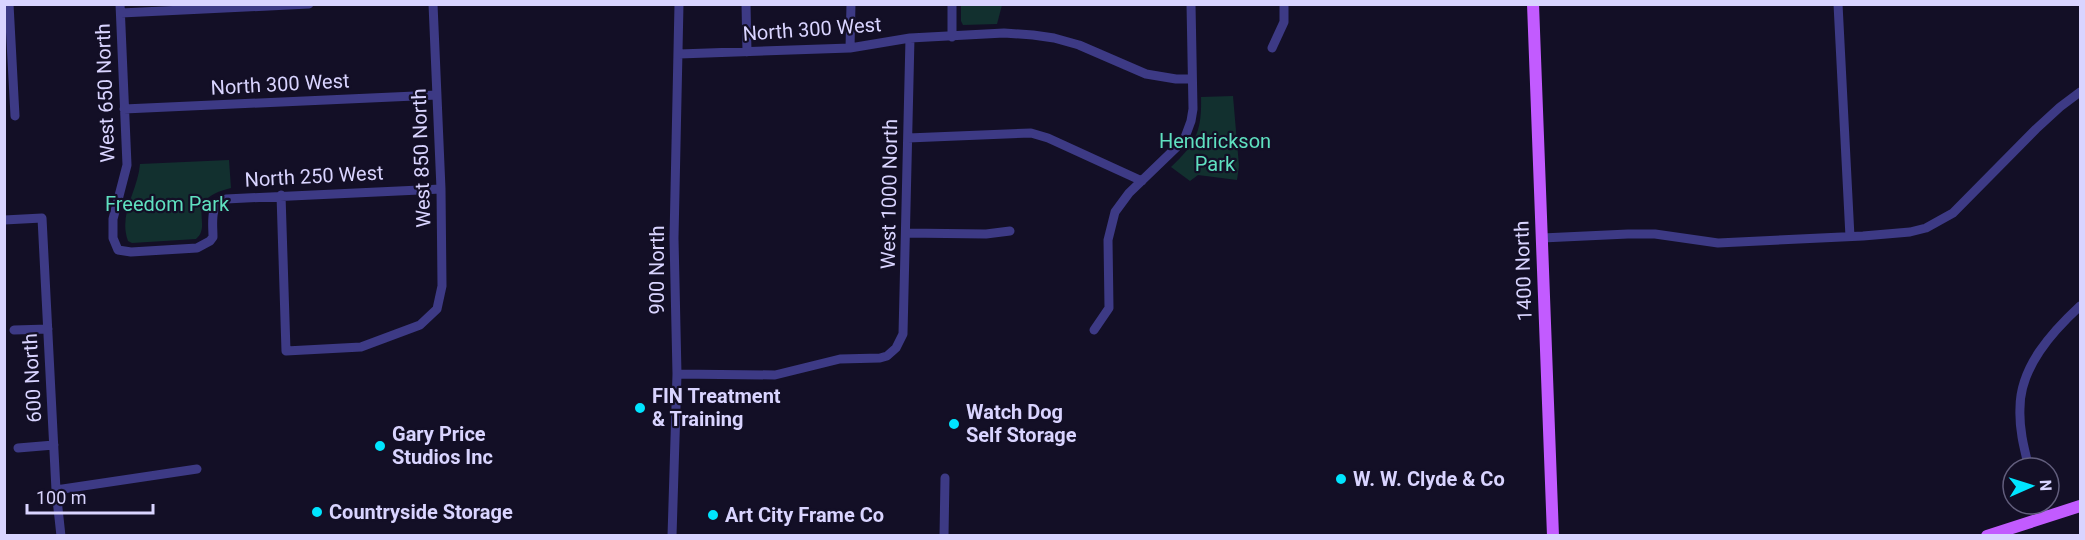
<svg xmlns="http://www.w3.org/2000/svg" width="2085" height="540" font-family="Roboto,sans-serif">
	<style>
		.green { fill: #12302f }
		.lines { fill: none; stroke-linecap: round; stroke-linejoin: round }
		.minor { stroke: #3d3a85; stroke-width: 9 }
		.major { stroke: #c25bff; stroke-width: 12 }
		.poi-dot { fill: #00e5ff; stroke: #130f26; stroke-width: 2 }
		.labels { text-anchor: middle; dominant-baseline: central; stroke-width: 4.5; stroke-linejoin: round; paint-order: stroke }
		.street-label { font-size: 20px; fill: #d9d4ff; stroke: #130f26 }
		.park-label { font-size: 20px; fill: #5fe0c0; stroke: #130f26 }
		.poi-label { font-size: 20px; font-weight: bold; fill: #d9d4ff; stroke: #130f26; text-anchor: start }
	</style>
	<rect width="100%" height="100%" fill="#130f26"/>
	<path class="green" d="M961,5H1002L997,24L963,25L961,21Z
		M1233,96L1239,166L1237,180L1198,175L1190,181L1171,167C1196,144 1202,131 1201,97Z
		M229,160L231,188C181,200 214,224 196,239L132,243L128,241C118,214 138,191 140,164Z"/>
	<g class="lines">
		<path class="minor" d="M9,4L15,116
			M120,4L127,165L113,219V238L118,250L131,252L197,248L210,241L213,237C213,223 209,204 226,199L441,189
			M746,4L747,52
			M1838,4L1850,237
			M121,13L309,4
			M952,37V4
			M850,48L851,4
			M1272,48L1284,22V4
			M679,54L850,48L910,38L1004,33L1033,35L1054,38L1079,45L1146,74L1176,79H1192
			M124,109L437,95
			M908,138L1031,133L1048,138L1142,181
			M281,195L286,351L361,347L420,325L437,309L442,286L441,189L433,4
			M4,220L42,218L56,490L61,536
			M906,233L986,234L1010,231
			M1542,238L1628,234H1655L1718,243L1863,236L1910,232L1926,228L1953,213L2036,129L2060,107L2080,92
			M14,330L48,329
			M1094,330L1109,308L1108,240L1115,212L1129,193L1184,140L1191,121L1193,109L1191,4
			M677,374L775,375L840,359L880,358L887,356L896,348L903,334L910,38
			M18,448L54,445
			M2029,468C2024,448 2019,429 2020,408C2020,367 2052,332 2080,306
			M56,490L197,469
			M2041,504L2045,517
			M672,536L677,374L674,238L679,4
			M944,536L945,478"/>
		<path class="major" d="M1533,4L1553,536
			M1987,536L2080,506"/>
	</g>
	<g class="poi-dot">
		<circle cx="640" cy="408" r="6"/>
		<circle cx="954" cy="424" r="6"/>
		<circle cx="380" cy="446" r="6"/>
		<circle cx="1341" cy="479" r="6"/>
		<circle cx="317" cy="512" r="6"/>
		<circle cx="713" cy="515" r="6"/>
	</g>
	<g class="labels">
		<g class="street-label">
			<text transform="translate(812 29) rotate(-4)">North 300 West</text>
			<text transform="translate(280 84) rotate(-3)">North 300 West</text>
			<text transform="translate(105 93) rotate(-92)">West 650 North</text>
			<text transform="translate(421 158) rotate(-92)">West 850 North</text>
			<text transform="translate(314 176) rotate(-3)">North 250 West</text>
			<text transform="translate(889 194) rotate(-89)">West 1000 North</text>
			<text transform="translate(657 270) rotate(-90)">900 North</text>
			<text transform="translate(1523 271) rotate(-92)">1400 North</text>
			<text transform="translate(32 378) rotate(-93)">600 North</text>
		</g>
		<g class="park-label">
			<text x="1215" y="141">Hendrickson<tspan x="1215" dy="23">Park</tspan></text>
			<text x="167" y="204">Freedom Park</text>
		</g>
		<g class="poi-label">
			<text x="652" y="396">FIN Treatment<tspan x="652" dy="23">&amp; Training</tspan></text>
			<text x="966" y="412">Watch Dog<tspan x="966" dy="23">Self Storage</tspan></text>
			<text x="392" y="434">Gary Price<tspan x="392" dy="23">Studios Inc</tspan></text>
			<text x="1353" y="479">W. W. Clyde &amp; Co</text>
			<text x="329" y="512">Countryside Storage</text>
			<text x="725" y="515">Art City Frame Co</text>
		</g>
	</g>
	<rect width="2085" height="540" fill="none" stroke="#d9d4ff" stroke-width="12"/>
	<g transform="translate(2031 486) rotate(87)"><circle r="28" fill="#130f26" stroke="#625e7d" stroke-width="1.5"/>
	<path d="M0-4.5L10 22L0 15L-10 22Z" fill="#00e5ff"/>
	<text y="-9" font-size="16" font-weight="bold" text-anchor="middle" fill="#d9d4ff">N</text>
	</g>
	<path d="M27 504v9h126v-9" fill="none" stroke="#d9d4ff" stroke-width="3"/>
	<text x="36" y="504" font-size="18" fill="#d9d4ff" stroke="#130f26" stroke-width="4.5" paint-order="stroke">100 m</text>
</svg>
